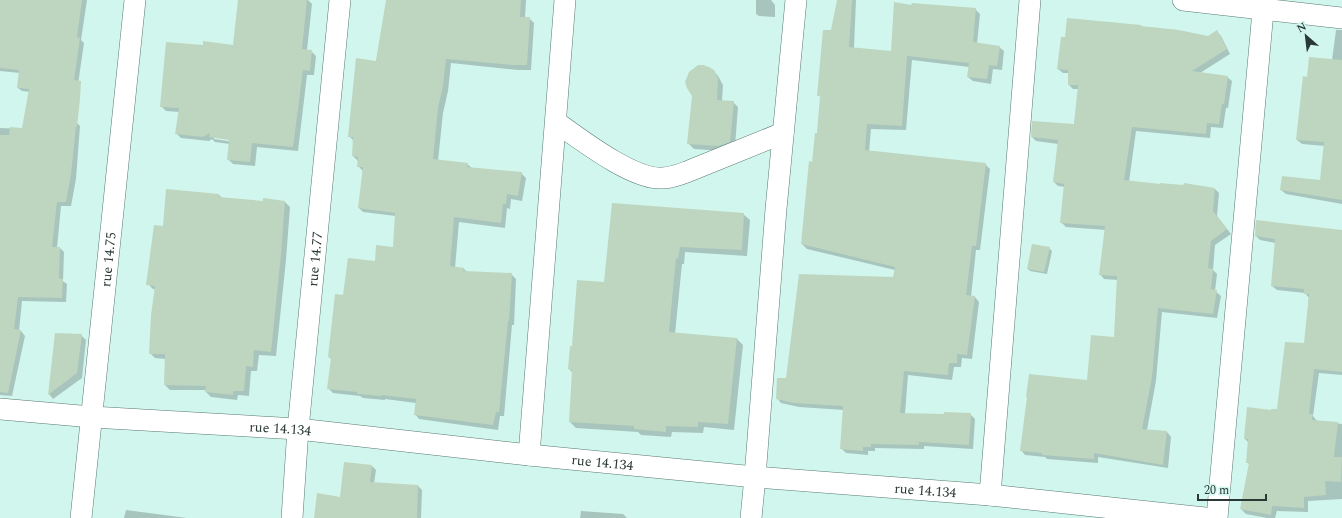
<svg xmlns="http://www.w3.org/2000/svg" width="1342" height="518" font-family="Spectral,serif">
	<style>
		.shadow { fill: #0003; fill-rule: evenodd }
		.building { fill: #bed6bf }
		.lines { fill: none; stroke-linecap: round; stroke-linejoin: round }
		.street-casing { stroke: #587972; stroke-width: 22 }
		.street { stroke: #fff; stroke-width: 21 }
		.labels { text-anchor: middle; dominant-baseline: central; stroke-width: 3; stroke-linejoin: round; paint-order: stroke }
		.street-label { font-size: 14px; fill: #2b3936; stroke: #d1f6ed }
	</style>
	<rect width="100%" height="100%" fill="#d1f6ed"/>
	<path class="shadow" d="M0,0H87L81,40L84,43L76,98L22,91L18,88L20,73L0,71Z
		M239,0H308L312,4L307,50L311,51L316,56L314,75H307L298,151L257,147L255,166L233,164L228,159L230,144L215,142L212,139L209,141L181,138L176,133L180,112L166,111L161,106L204,46H234ZM214,137L234,140V142L214,139Z
		M387,0H526L525,18H529L534,23L531,70H518L451,63L448,91L443,113L438,161L467,164L472,168L521,173L526,178L522,201L511,199L510,209L507,208L505,228L459,222L455,268H463L467,272L511,274L516,279L514,325H512L504,416H500L498,430L419,419L415,414L416,403L385,399V400L363,398L360,396L333,393L328,388L332,360L329,357L344,296L376,262L394,248L396,216L363,212L359,208L363,171L358,166V161L353,156L354,141L349,136L376,62Z
		M756,0H771L775,5V17L759,16L756,14Z
		M838,0H856L854,48L891,52L912,6L975,9L980,14L977,44L999,47L1004,51L1002,70L993,69L991,84L973,81L968,77L969,67L912,60L906,130L871,129L869,152L985,164L990,169L980,250H976L971,297H975L979,302L972,359L962,358L961,367H954L952,380L908,375L905,414H970L975,419L973,449L924,446V449L875,448V451H868V455L846,453L841,448L844,410L799,407L781,403L777,398L787,379L894,278L895,270L807,249L802,244L813,163L818,134L821,97L818,95Z
		M1141,27L1208,37L1217,32L1221,36L1230,54L1200,73L1227,77L1232,81L1228,108H1226L1223,128L1211,127L1210,138L1136,131L1129,182L1184,186V184L1215,189L1219,193L1217,216L1231,234L1215,245L1213,270L1217,274L1215,291L1221,296L1217,318L1162,312L1156,381L1147,430L1167,432L1171,437L1168,468L1098,457V463L1047,459L1045,457L1025,455L1021,450L1028,398L1027,397L1088,382L1115,338L1118,280L1104,279L1100,274L1106,230L1066,227L1061,222L1065,187L1058,186L1054,182L1058,144L1036,141L1032,137L1074,125L1079,89H1073L1069,85V73H1063L1058,69Z
		M1336,30H1342V204L1286,194L1281,190L1321,181L1325,146L1302,144L1297,140L1308,78L1332,60Z
		M713,70L718,76L723,85L722,101L733,102L738,107L735,146L723,151L694,149L688,143Z
		M76,122L80,126L76,179L71,206H61L57,248H60L64,252L63,281L67,284L66,302L22,301L19,331H21L25,336L12,396L0,395V128L23,129Z
		M219,195L222,198L264,202V199L285,202L290,207L286,260L276,356L259,355L257,371H251L249,396L238,395L237,400L211,397L206,392V390H170L165,385L166,359L155,358L150,353L156,290L153,289L148,284L164,227Z
		M743,214L750,220L747,256L685,252L684,264H682L675,334L737,339L743,345L734,430L704,427L703,433L672,432L671,437L641,435L638,432L576,428L570,422L573,373L569,369L605,283Z
		M1342,231V375L1319,373L1313,416L1317,421L1342,424V499L1308,501V512L1277,511L1275,518H1267L1246,514L1241,509L1250,465L1247,462L1249,443L1245,439L1277,411L1305,344L1309,298L1305,293L1277,290L1272,286L1276,243L1260,240L1256,236Z
		M1049,248L1052,251L1047,274L1030,271L1028,269Z
		M81,335L86,340L82,378L53,399L49,394Z
		M372,466L376,470L374,483L418,486L422,490L421,518H314L340,498Z
		M126,510L187,518H124Z
		M581,511L623,514L627,518H580Z"/>
	<path class="building" d="M0,0H82L77,37L80,38L74,80L81,81L80,99L77,127L76,126L71,174L66,202H57L52,247H60L59,278L63,279L62,298L18,297L14,329L21,330L8,393L0,392V135H9L10,127L22,128L29,89L17,88L19,70L0,68Z
		M238,0H307L302,49L312,50L310,71L303,70L293,147L252,143L250,162L227,160L229,140L209,137L210,133L203,137L175,134L179,108L160,107L166,42L203,45V41L233,45Z
		M386,0H521L520,17H530L527,65H513L446,59L443,86L438,108L433,159L468,163L467,167L522,172L518,196L507,194L506,204H503L501,223L454,217L450,266L464,268L463,271L512,273L509,321H508L499,412H496L493,425L414,415L416,399L381,395V396L357,394V392L327,389L331,358L328,357L335,294L343,295L348,258L375,261L376,245L393,247L395,213L358,208L363,167H357L358,157L352,156L353,137H348L356,58L376,61Z
		M837,0H852L849,47L891,51L894,2L911,5L912,3L976,8L973,42L1000,46L997,66L989,65L987,79L967,77L969,63L907,56L902,126L867,124L865,150L986,163L976,246H972L966,295L975,296L967,355L957,354V363H949L948,375L904,371L900,413L944,414V412L971,413L969,445L919,442V445L871,444V447H863V451L840,449L843,406L794,403L776,399L777,378H786L799,274L893,277L895,267L801,244L809,161L812,162L815,133H817L820,96H817L823,30H831Z
		M1067,18L1141,25V26L1179,30L1208,36L1217,30L1227,49L1192,71L1228,76L1224,104H1222L1219,124L1207,123L1206,134L1132,127L1124,180L1160,184V183L1183,185L1184,183L1215,188L1213,211L1227,229L1211,241L1208,268L1213,269L1211,289L1217,290L1213,314L1158,308L1152,377L1142,429L1167,431L1163,465L1094,453V459L1042,455V453L1020,451L1027,397H1026L1029,374L1087,380L1091,335L1114,337L1117,276L1099,275L1105,226L1060,223L1064,184L1053,182L1058,140L1031,137L1032,121L1074,124L1078,85H1068V70L1057,69L1061,37H1065Z
		M1309,57L1342,60V200L1280,190L1282,176L1320,180L1324,142L1296,140L1303,76L1307,77Z
		M698,65H703L709,67L714,70L716,74L718,79L717,100L734,101L730,142L718,146L687,144L692,96L687,88L685,82L689,72Z
		M166,189L219,194V197L263,201V198L285,201L281,254L271,352L254,350L253,367L246,366L244,391H233V395L205,392L206,386L164,385L165,354H149L151,315L155,286L146,285L154,225L163,226Z
		M612,203L744,213L742,250L680,247L678,259L676,258L669,332L737,338L728,424L698,422V427L666,426V432L634,429V426L569,422L572,370L568,369L570,346H572L577,280L604,282Z
		M1256,220L1342,230V372L1314,369L1309,414H1313L1312,420L1338,422L1334,457H1342L1341,482L1325,481L1326,495L1304,497V508L1272,506L1271,515L1240,509L1249,463H1246L1248,439H1244L1247,407L1271,410V409H1277L1285,342L1304,343L1309,294H1304V289L1271,286L1275,239L1255,236Z
		M1032,244L1050,247L1044,272L1027,269Z
		M55,333L82,334L77,373L48,395Z
		M344,462L372,465L370,482L418,485L417,518H314L317,493L340,497Z"/>
	<g class="lines">
		<defs>
			<g id="street">
				<path d="M1183,0L1342,18"/>
				<path d="M556,122C580,139 633,180 662,178C672,178 681,174 689,171L783,133"/>
				<path id="s1" d="M0,409L92,417L298,429L529,455L755,477L990,495L1205,518"/>
				<path d="M529,455L565,0"/>
				<path d="M990,495L1030,0"/>
				<path id="s2" d="M81,518L135,0"/>
				<path id="s3" d="M292,518L298,429L340,0"/>
				<path d="M751,518L755,477L776,209L796,0"/>
				<path d="M1217,518L1264,0"/>
			</g>
		</defs>
		<use href="#street" class="street-casing"/>
		<use href="#street" class="street"/>
	</g>
	<g class="labels">
		<g class="street-label">
			<text stroke="none"><textPath href="#s2" startOffset="260">rue 14.75</textPath></text>
			<text stroke="none"><textPath href="#s3" startOffset="260">rue 14.77</textPath></text>
			<text stroke="none"><textPath href="#s1" startOffset="281">rue 14.134</textPath></text>
			<text stroke="none"><textPath href="#s1" startOffset="605">rue 14.134</textPath></text>
			<text stroke="none"><textPath href="#s1" startOffset="929">rue 14.134</textPath></text>
		</g>
	</g>
	<g transform="translate(1306 36) rotate(332)" stroke="#d1f6ed" stroke-width="3" paint-order="stroke">
	<path d="M0-3L7 15L0 10L-7 15Z" fill="#2b3936"/>
	<text y="-6" font-size="11" font-weight="bold" text-anchor="middle" fill="#2b3936">N</text>
	</g>
	<path d="M1198 494v6h68v-6" fill="none" stroke="#2b3936" stroke-width="2"/>
	<text x="1204" y="494" font-size="12" fill="#2b3936" stroke="#d1f6ed" stroke-width="3" paint-order="stroke">20 m</text>
</svg>
